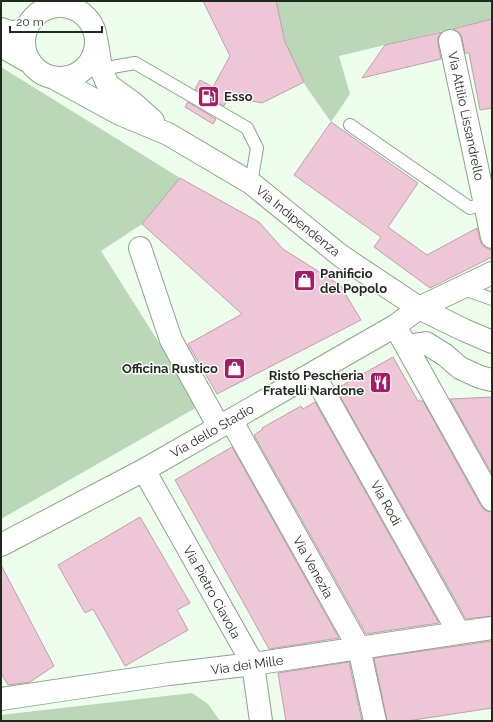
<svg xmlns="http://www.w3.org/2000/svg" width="493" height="722" font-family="Raleway,sans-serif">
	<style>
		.green { fill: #bad7b8 }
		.building { fill: #edc7d5; stroke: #c19dab }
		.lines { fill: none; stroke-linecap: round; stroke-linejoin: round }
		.service-casing { stroke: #8ba389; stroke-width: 14 }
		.minor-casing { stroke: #8ba389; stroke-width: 24 }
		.tertiary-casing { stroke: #8ba389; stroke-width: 24 }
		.service { stroke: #fff; stroke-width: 12 }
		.minor { stroke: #fff; stroke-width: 22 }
		.tertiary { stroke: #fff; stroke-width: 22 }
		.labels { text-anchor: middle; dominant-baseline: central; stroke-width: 3; stroke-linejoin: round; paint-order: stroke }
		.poi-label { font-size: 13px; font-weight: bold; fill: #1f291e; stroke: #fff; text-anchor: start }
		.street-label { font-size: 13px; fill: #1f291e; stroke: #fff }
	</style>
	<rect width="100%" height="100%" fill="#eefeed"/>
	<path class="green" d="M276,1H492V19L339,56L350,94L331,122L305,85L296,66L285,42Z
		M1,67L180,178L142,224L101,251L199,406L1,519Z
		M192,693L208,704L220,721H1V715Z"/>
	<path class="building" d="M203,1H276L285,42L304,82L262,103L229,96L224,106L195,89L200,80L213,87L230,56Z
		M492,19V108L480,110L469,53H465L462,38L460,33L453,29Z
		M442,32L438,37V43L441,59L362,78L385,45Z
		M188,102L216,119L213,124L185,107Z
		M331,122L418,183L388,227L427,255L477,228L480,240L482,245L488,249H492V257L430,288L374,247L381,237L294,175Z
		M180,178L259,222L283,249L340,285L361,320L217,394L188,344L242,314L142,224Z
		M393,357L418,401H423L481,506L486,511L492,512V616L466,619L336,389Z
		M492,397V474L450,399Z
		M315,402L439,623L366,634L254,435L263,429L262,428L301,406L303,409Z
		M232,447L339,638L269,649L252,618L175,480Z
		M140,517L190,603L177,610L188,630L125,666L93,609L85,613L58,565Z
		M1,565L54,666L30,682L8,685L1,673Z
		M492,641V708L407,721H387L374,658Z
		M349,662L362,721H286L278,673Z"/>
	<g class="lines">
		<defs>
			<path id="service" d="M101,69L135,63L247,128L257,148L251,183
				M350,125L470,208L484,203
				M461,288L492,299"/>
			<path id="minor" d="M450,41L492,237
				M140,248L171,340L219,427
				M395,326L492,500
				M407,346L426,343L445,355L460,368L480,377L492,380
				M313,373L459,633
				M231,420L359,648L375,721
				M144,470L253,664L261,721
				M1,545L144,470L395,326L419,308L492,273
				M1,699L169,674L253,664L492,628"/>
			<path id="tertiary" d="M24 42a36 36 0 1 1 72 0a36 36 0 1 1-72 0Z
				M1,29L14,33L27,27
				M97,43L101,69L108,85L133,103L153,121
				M1,46L31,63
				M56,79L120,114L168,134L251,183L341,256L419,308L464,330L492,342"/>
		</defs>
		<use href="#service" class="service-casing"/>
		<use href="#minor" class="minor-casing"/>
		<use href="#tertiary" class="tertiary-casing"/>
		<use href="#service" class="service"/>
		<use href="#minor" class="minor"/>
		<use href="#tertiary" class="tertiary"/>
	</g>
	<defs>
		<symbol id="fuel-square" viewBox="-11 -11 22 22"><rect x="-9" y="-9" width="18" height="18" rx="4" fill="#a41c67" stroke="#fff"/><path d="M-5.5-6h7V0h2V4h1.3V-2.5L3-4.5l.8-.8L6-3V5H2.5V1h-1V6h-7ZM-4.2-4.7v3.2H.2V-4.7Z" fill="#fff"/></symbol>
		<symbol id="shop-square" viewBox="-11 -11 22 22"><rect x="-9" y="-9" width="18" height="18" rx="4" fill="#a41c67" stroke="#fff"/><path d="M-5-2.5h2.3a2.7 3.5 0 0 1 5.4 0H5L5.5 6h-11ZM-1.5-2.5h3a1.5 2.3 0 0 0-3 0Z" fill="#fff"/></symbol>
		<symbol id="restaurant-square" viewBox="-11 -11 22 22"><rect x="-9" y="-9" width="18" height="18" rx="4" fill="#a41c67" stroke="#fff"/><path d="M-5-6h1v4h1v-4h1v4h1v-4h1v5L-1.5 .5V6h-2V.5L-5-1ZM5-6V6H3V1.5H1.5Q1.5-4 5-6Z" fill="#fff"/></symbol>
	</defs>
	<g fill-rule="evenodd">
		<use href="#fuel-square" x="196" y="84" width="25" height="25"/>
		<use href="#shop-square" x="292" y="268" width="25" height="25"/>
		<use href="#shop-square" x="222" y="356" width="25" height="25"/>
		<use href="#restaurant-square" x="368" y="370" width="25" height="25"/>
	</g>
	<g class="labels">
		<g class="poi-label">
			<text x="224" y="96">Esso</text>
			<text x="320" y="273">Panificio<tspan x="320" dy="15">del Popolo</tspan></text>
			<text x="218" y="368" text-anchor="end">Officina Rustico</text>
			<text x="364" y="375" text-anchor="end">Risto Pescheria<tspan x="364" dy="15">Fratelli Nardone</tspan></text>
		</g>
		<g class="street-label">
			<text transform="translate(466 116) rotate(78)">Via Attilio Lissandrello</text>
			<text transform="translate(298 221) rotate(39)">Via Indipendenza</text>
			<text transform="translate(212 431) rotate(-30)">Via dello Stadio</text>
			<text transform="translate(386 503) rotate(61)">Via Rodi</text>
			<text transform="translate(313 567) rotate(61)">Via Venezia</text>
			<text transform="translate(212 592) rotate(61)">Via Pietro Ciavola</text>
			<text transform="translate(247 665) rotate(-8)">Via dei Mille</text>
		</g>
	</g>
	<rect width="493" height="722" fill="none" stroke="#1f291e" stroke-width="4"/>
	<path d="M10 26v6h92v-6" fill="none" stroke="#1f291e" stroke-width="2"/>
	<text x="16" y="26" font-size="12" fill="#1f291e" stroke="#ffffff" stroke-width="3" paint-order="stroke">20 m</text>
</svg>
